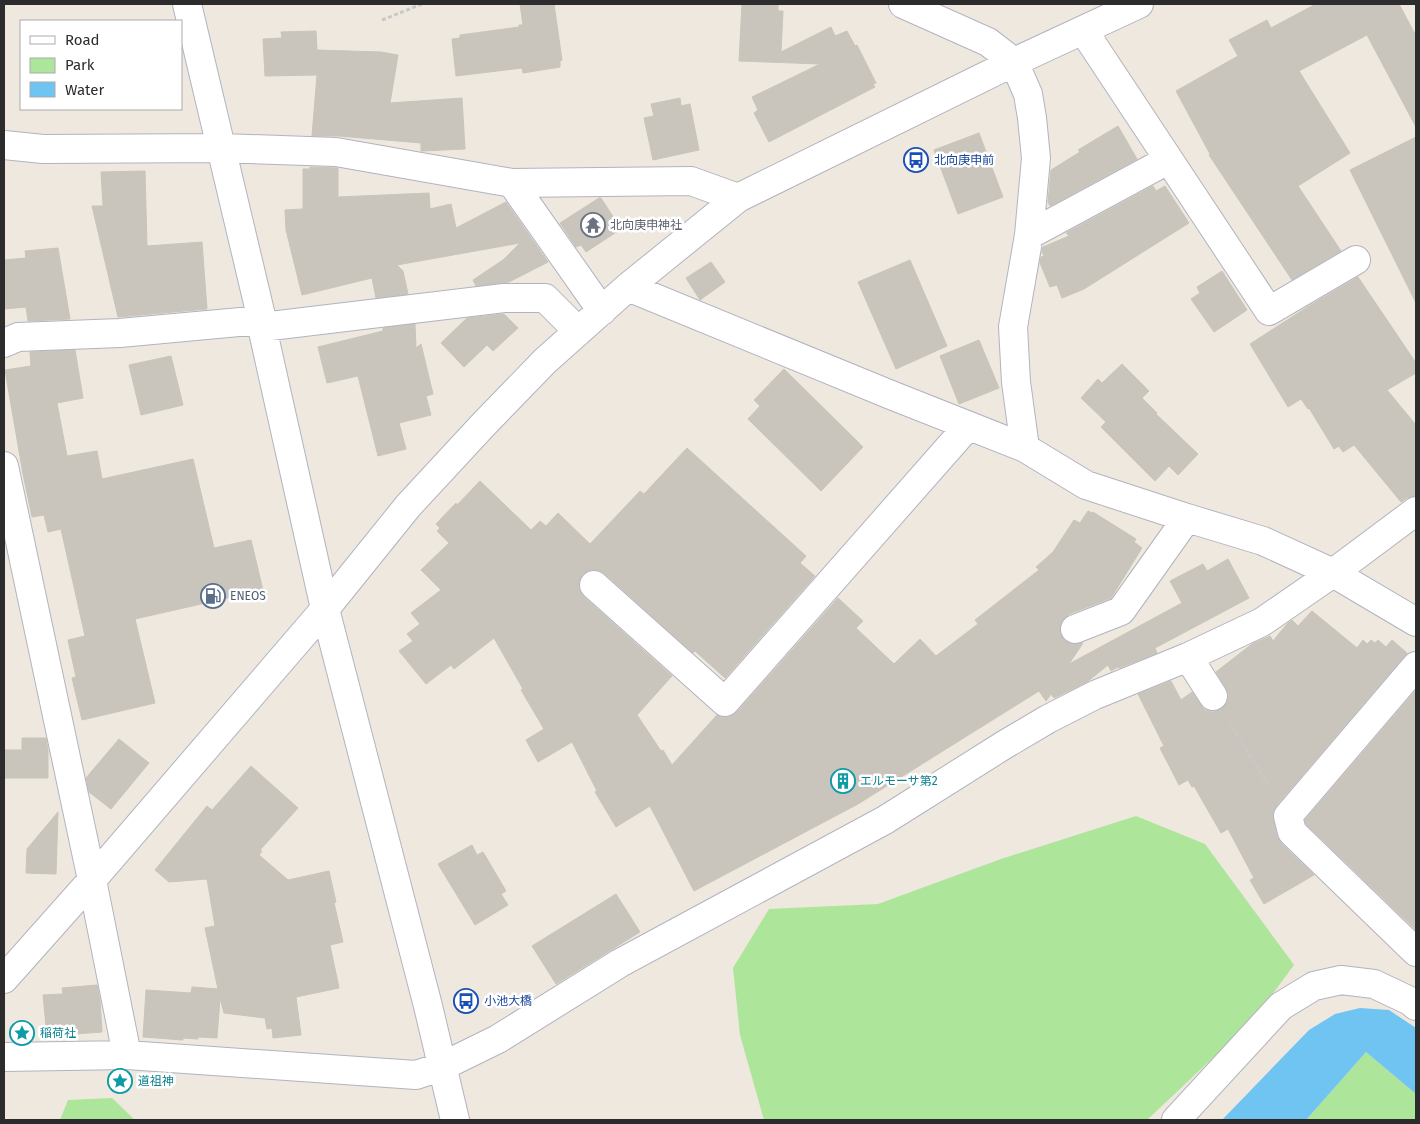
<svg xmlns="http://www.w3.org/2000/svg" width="1420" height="1124" font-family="'Fira Sans','Noto Sans JP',sans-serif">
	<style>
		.green { fill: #ade59a }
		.water { fill: #70c4f1 }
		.building { fill: #c9c5bd; stroke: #c9c5b7 }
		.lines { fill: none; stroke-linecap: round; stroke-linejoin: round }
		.minor-casing { stroke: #b2b3c0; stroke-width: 30 }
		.path { stroke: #c8c8c8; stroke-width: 3; stroke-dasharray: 4 2.5; stroke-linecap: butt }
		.minor { stroke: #fff; stroke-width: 28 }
		.labels { text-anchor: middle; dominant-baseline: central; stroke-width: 5; stroke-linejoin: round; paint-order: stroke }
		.transit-label { font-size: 12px; fill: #164399; stroke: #fff; text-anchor: start }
		.worship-label { font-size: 12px; fill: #5b616d; stroke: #fff; text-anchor: start }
		.service-label { font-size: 12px; fill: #4e5e75; stroke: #fff; text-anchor: start }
		.culture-label { font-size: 12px; fill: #0d838f; stroke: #fff; text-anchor: start }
	</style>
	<rect width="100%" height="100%" fill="#eee8de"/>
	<path class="green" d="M1136,816L1205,844L1294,965L1255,1018L1147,1120H764L740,1035L733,968L769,909L878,904L1001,859Z
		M1366,1052L1416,1094V1120H1306Z
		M112,1098L135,1120H60L68,1100Z"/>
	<path class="water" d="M1360,1008L1389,1010L1416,1028V1094L1366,1052L1306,1120H1222L1309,1030L1335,1014Z"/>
	<path class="building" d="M520,4H554L562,60L560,61V67L523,73L522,68L456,76L452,39L460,38V35L519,27V25H523Z
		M742,4H778V11H783L781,52L831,27L835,36L847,31L855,46L857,45L876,83L873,84L875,87L769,142L754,113L758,110L752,97L820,64L739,61Z
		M1316,4H1399L1416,36V127L1367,35L1299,71L1350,153L1298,186L1341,251L1292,280L1209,155L1210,154L1176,91L1238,56L1229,40L1267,20L1271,28Z
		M316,31L317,50L381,52L398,55L390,103L462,98L465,149L422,151H421V143L339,136H312L317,75L265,76L263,39L282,38L281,32Z
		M680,98L681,106L690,104L699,150L653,160L644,118L654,116L651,104Z
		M1118,126L1137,159L1050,206L1048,202L1051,170L1080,152L1078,150Z
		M979,133L1003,197L958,214L934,150Z
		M1416,137V303L1350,170Z
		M310,167L338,168V197L429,193L430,209L451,204L456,228L506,202L548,262L509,282L476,286L473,280L503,260L520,243L397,265L403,271L408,294L376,298L372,278L302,295L286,230L285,210L303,209V169H310Z
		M145,171L147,246L202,242L207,309L118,317L92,206H103L101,172Z
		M1153,186L1156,191L1165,186L1189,223L1084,289L1062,298L1057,285L1050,287L1040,263L1041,257L1044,256L1042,252L1043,247L1069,236L1066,233Z
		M599,198H601L621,229L586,252L581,245L576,247L560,223Z
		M58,248L70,319L28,321L26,307L4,309V260L26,258L25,251Z
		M910,260L947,346L896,369L858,282Z
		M711,262L725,282L700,300L686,278Z
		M1222,271L1247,310L1214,332L1191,299L1200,293L1197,287Z
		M1358,277L1416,363V373L1387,390L1416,425V496L1407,498L1401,502L1354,445L1343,452L1339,446L1334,449L1309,408L1308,409L1301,399L1288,407L1250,344L1309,306Z
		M504,314L518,328L493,351L487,345L464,367L441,343L467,318Z
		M415,324L416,348L421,344L433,394L426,396L431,415L399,423L406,449L378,456L358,376L327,383L318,347L383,331V328Z
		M979,340L999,388L959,404L940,356Z
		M75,350L83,398L57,403L67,456L97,451L102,479L193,459L214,548L251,540L263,590L135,619L155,703L82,720L72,678L76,677L68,640L85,636L61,529L48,532L44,515L32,517L23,474L5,370L31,366L30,352Z
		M171,356L183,405L141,415L129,365Z
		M1122,364L1149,391L1142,398L1157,413L1156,414L1198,454L1178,475L1169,466L1155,481L1101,427L1106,422L1081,398L1098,379L1102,383Z
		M784,369L863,447L821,491L748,419L760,406L754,400Z
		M687,448L806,556L800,563L815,576L725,678L695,651L693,653L604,573L598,570H590L582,575L579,582V589L584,597L672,676L637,715L661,751L663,750L672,765L717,715L722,717H729L737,712L838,598L863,621L856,628L894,664L920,639L936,656L978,624L975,620L1039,570L1036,567L1053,552L1074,520L1080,523L1088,511L1092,513L1093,512L1136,539L1134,542L1142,548L1111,598L1069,614L1063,620L1060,627L1061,635L1065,641L1073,644L1083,643L1069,664L1182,603L1170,581L1203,564L1207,571L1228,559L1249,598L1155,648L1157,653L1119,668L1118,667L1111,671L1108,665L1087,682L1054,698L1051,694L1046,701L1039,691L858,804L694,891L650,806L616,827L595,792L597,791L572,742L538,762L526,740L544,729L521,690L523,689L494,638L454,669L451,665L426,684L399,651L413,641L407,634L420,624L411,613L441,590L421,570L449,543L437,531L440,528L436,524L456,503L457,505L480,481L531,530L540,521L546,526L558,513L590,544L640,491L644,494Z
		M1312,611L1357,648L1363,640L1367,644L1371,640L1375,643L1378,640L1386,647L1392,640L1407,653L1276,806L1273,812V819L1277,836L1281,843L1314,875L1264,904L1250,880L1254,878L1228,829L1221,833L1194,786L1192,787L1188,780L1179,785L1160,748L1164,746L1138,694L1171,681L1181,700L1192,692L1200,704L1205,710L1213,712L1221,709L1227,703L1229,695L1226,688L1216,672L1252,644L1270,636L1273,641L1287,624L1292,620L1298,626Z
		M1416,690V930L1306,824L1305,820Z
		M22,738H46L48,750V778H4V750H22Z
		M119,739L149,763L111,809L89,792L86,778Z
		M251,766L298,808L260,850L262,851L259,855L288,880L329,871L336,902L334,903L343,942L330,945L339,988L296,997L301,1035L273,1038L272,1028L267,1029L265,1018L224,1013L220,998L217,1038L198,1037V1039L183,1038V1040L143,1037L146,990L191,993L192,987L218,989L205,928L215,926L207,879L169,882L155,870L207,806L212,810Z
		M58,812L56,874L26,873L27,849Z
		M472,845L477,855L483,852L506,891L501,894L508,905L475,925L438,864Z
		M616,894L640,932L556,984L532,946Z
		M97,985L100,1000L102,1032L47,1036L43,995L63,994L62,988Z"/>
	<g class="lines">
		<defs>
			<path id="minor" d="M187,4L262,320V327L325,609L428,1006L455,1120
				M903,4L988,42L1014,62L1028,94L1032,118L1036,158L1029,235L1013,327L1016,382L1025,448
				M1083,30L1269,311L1356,260
				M4,145L43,149L222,148L336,152L512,183L691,181L738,198
				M512,183L602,311
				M1029,235L1168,160
				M628,287L891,395L1025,448L1086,485L1187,518
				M262,327L504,298H545L578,331
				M4,343L18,337L120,333L262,320
				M4,466L92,880L127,1055
				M594,585L725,702L968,426
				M1075,629L1121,611L1187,518L1263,541L1333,573L1416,622
				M1188,657L1213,696
				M1416,666L1288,816L1292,832L1416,952
				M4,979L92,880L325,609L408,506L483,425L545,361L628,287L738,198L1014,62L1139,4
				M4,1057L127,1055L416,1075L443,1066L498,1039L620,963L885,820L1004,745L1048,719L1095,695L1188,657L1262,622L1333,573L1416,511
				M1176,1120L1281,1006L1314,986L1341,980L1374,984L1410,1001L1416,1006"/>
		</defs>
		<use href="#minor" class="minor-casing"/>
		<path class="path" d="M382,20L422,4
			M1229,721L1270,788"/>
		<use href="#minor" class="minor"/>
	</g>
	<defs>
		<symbol id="bus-ring" viewBox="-11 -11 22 22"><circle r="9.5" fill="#fff" stroke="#1a4fb4" stroke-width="1.5"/><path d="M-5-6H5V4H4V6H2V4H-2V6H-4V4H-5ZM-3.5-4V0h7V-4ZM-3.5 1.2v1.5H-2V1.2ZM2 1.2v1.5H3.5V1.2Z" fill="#1a4fb4"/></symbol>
		<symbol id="temple-ring" viewBox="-11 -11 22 22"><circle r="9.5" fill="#fff" stroke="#6b7280" stroke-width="1.5"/><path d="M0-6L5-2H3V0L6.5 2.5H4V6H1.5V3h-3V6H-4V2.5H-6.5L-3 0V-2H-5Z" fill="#6b7280"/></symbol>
		<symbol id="fuel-ring" viewBox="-11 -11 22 22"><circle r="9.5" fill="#fff" stroke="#5c6f8a" stroke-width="1.5"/><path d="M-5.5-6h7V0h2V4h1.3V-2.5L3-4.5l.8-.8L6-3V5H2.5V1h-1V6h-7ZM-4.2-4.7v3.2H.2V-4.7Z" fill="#5c6f8a"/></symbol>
		<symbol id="building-ring" viewBox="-11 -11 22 22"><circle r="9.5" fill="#fff" stroke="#0f9aa8" stroke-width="1.5"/><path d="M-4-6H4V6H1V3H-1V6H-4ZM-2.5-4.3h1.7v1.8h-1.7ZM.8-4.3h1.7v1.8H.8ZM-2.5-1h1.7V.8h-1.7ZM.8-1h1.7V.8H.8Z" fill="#0f9aa8"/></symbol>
		<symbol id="sight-ring" viewBox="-11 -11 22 22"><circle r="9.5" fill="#fff" stroke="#0f9aa8" stroke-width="1.5"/><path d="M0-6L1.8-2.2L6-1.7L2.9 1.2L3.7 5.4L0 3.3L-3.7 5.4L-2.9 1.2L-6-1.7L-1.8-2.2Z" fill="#0f9aa8"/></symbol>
	</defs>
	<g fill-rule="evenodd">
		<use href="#bus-ring" x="902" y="146" width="28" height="28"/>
		<use href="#temple-ring" x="579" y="211" width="28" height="28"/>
		<use href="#fuel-ring" x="199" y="582" width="28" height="28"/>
		<use href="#building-ring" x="829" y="767" width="28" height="28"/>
		<use href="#bus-ring" x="452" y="987" width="28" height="28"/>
		<use href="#sight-ring" x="8" y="1019" width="28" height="28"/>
		<use href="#sight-ring" x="106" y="1067" width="28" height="28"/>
	</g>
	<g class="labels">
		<g class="transit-label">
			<text x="934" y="160">北向庚申前</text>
			<text x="484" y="1001">小池大橋</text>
		</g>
		<g class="worship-label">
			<text x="610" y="225">北向庚申神社</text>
		</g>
		<g class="service-label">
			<text x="230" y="596">ENEOS</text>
		</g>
		<g class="culture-label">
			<text x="860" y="781">エルモーサ第2</text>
			<text x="40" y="1033">稲荷社</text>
			<text x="138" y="1081">道祖神</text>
		</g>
	</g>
	<rect width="1420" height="1124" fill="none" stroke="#2c2c2c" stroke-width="10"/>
	<rect x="20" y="20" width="162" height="90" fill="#ffffff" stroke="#ababab"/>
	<rect x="30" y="36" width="25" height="8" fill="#ffffff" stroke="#ababab"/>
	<text x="65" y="45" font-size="15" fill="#2c2c2c">Road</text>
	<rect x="30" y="58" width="25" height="15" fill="#ade59a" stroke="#ababab"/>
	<text x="65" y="70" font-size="15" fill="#2c2c2c">Park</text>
	<rect x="30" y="82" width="25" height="15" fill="#70c4f1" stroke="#ababab"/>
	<text x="65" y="95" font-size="15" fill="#2c2c2c">Water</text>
</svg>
